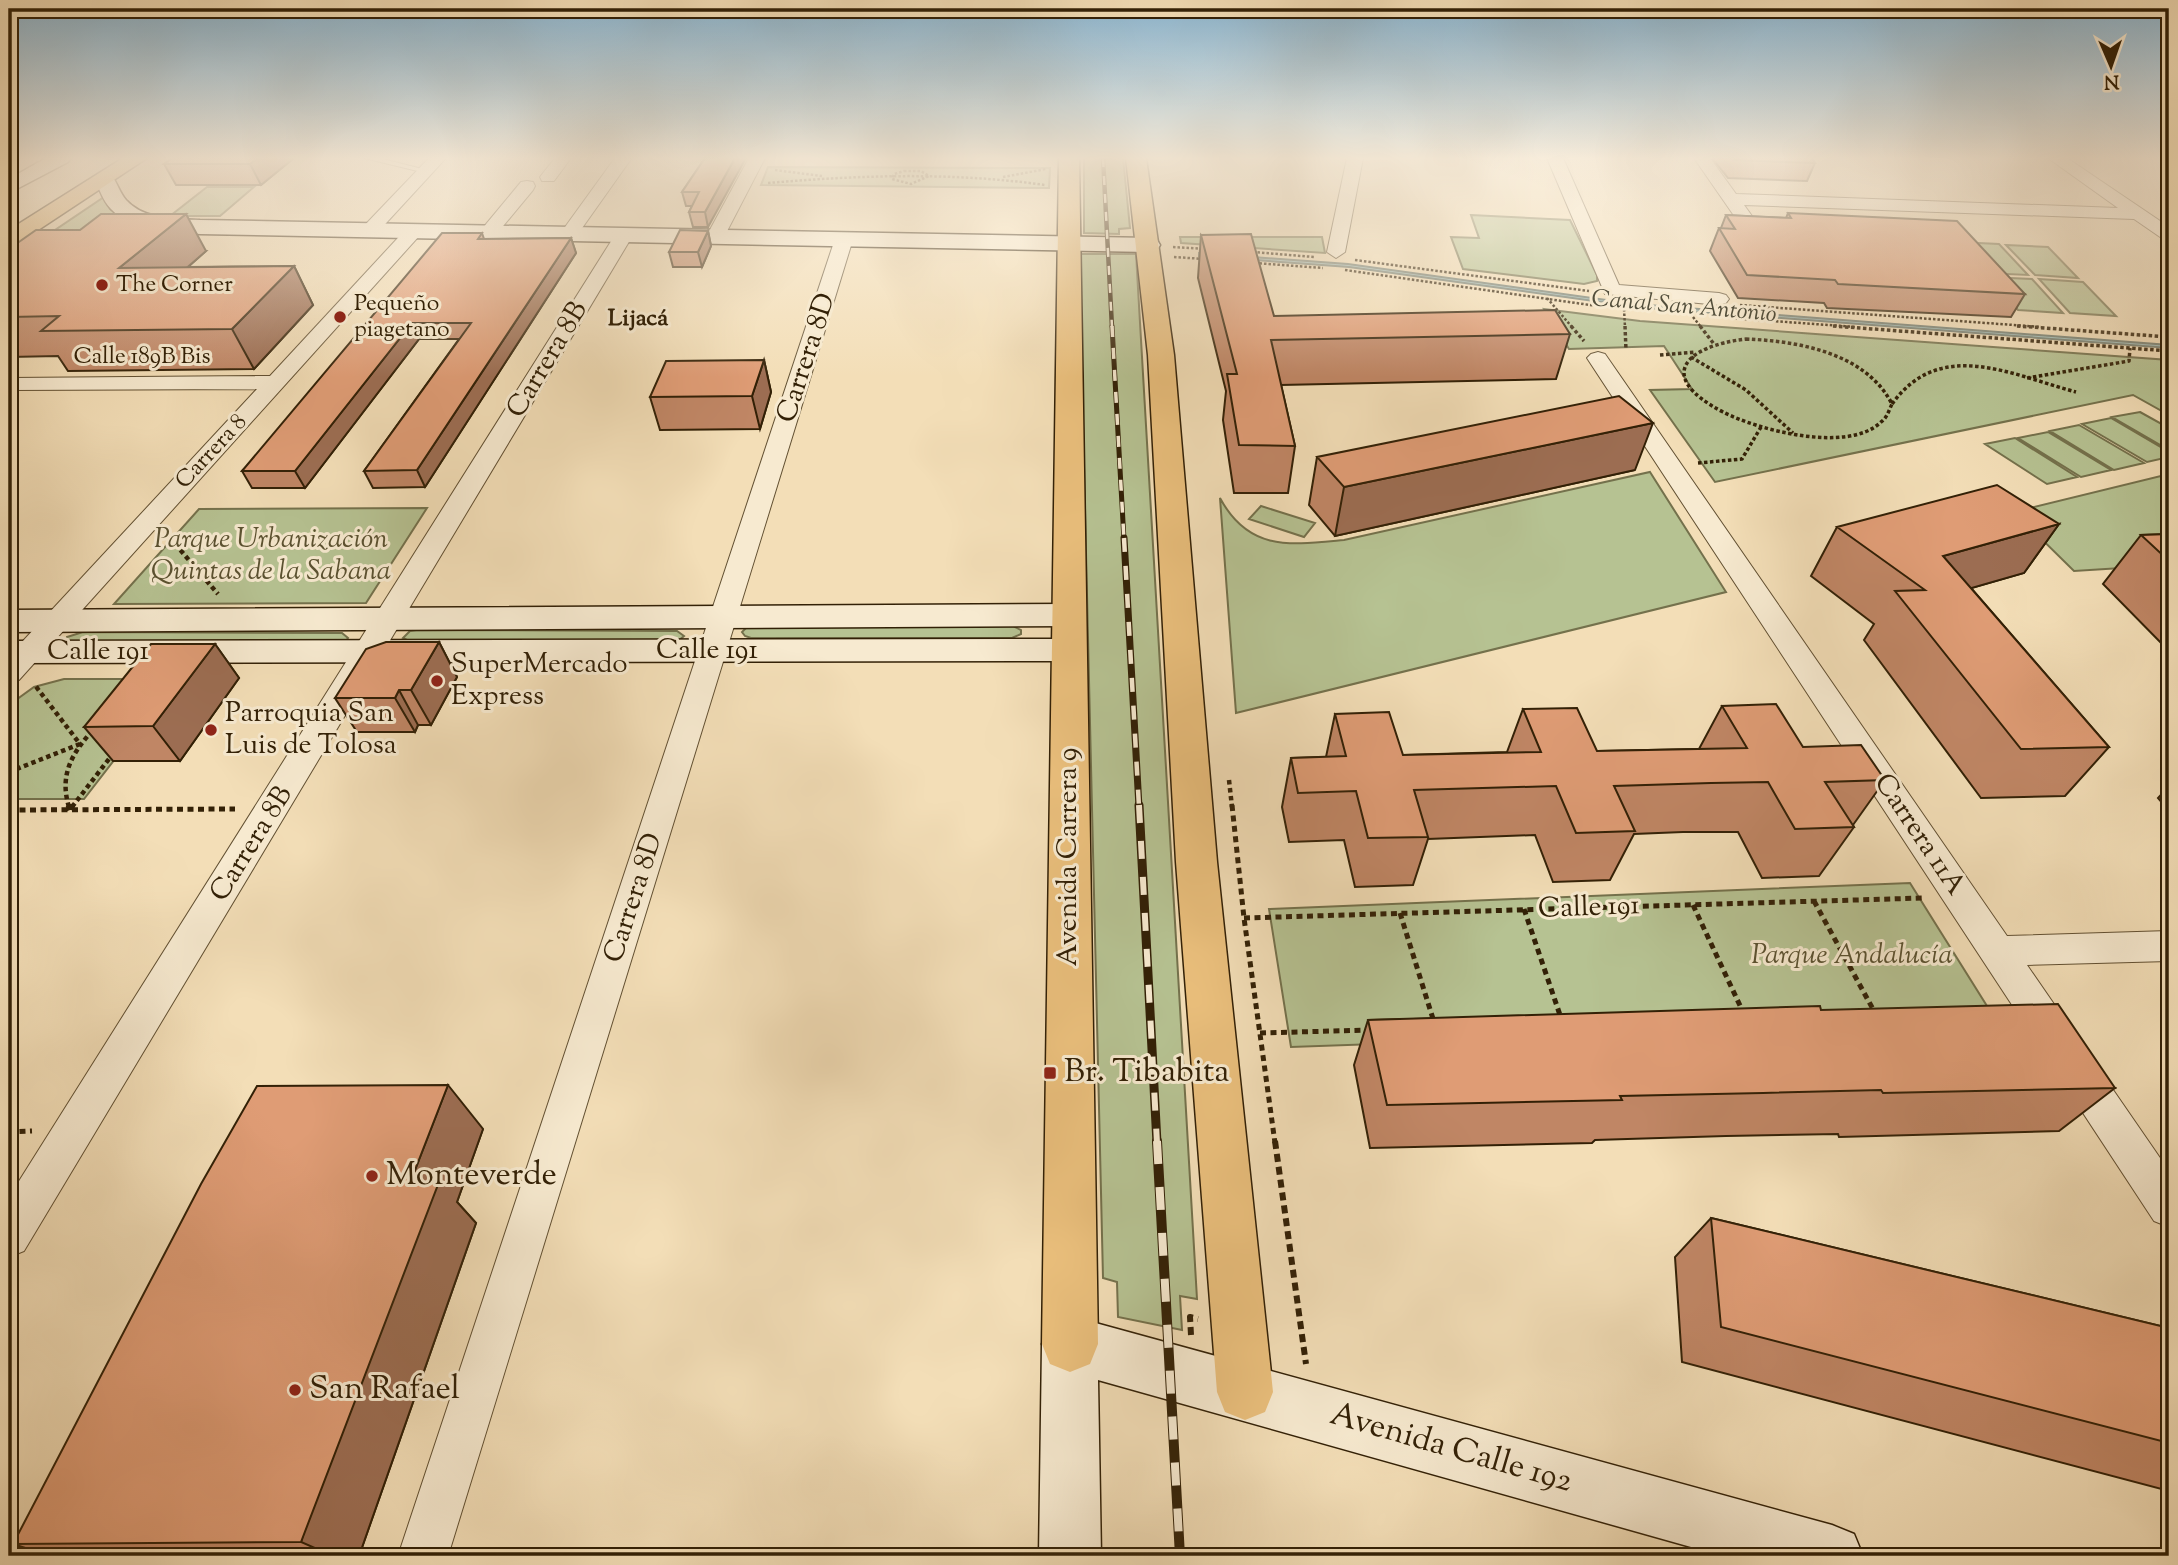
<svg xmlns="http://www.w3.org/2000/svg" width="2178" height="1565" font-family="'Sorts Mill Goudy',serif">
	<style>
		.green { fill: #b6c292; stroke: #74714c; stroke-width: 2 }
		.water { fill: #9ebbb7; stroke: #737d70; stroke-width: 2 }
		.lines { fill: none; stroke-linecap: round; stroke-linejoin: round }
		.lane-casing { stroke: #625032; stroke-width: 2 }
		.street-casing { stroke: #625032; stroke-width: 2 }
		.secondary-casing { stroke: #322006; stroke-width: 3 }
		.primary-casing { stroke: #322006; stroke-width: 3 }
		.path-far4 { stroke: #322006; stroke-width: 2.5; stroke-dasharray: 2.5 2; stroke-linecap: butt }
		.path-far3 { stroke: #322006; stroke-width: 3.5; stroke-dasharray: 3.5 2.5; stroke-linecap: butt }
		.path-far2 { stroke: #322006; stroke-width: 4.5; stroke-dasharray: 4.5 3.5; stroke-linecap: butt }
		.path-far1 { stroke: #322006; stroke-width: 5; stroke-dasharray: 6 4.5; stroke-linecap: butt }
		.path { stroke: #322006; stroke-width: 6; stroke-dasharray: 8 5; stroke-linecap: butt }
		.lane { fill: #f7ead0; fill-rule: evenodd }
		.street { fill: #f7ead0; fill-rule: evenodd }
		.secondary { fill: #f7ead0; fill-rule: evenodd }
		.primary { fill: #eabf7c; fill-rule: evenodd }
		.rail-far4-casing { stroke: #322006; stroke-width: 4.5 }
		.rail-far3-casing { stroke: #322006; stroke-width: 5 }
		.rail-far2-casing { stroke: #322006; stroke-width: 7 }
		.rail-far1-casing { stroke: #322006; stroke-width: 9 }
		.rail-casing { stroke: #322006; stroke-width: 10 }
		.rail-far4 { stroke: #f7ead0; stroke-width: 2.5; stroke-dasharray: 9; stroke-linecap: butt }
		.rail-far3 { stroke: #f7ead0; stroke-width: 3.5; stroke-dasharray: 11; stroke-linecap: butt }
		.rail-far2 { stroke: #f7ead0; stroke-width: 4.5; stroke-dasharray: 14; stroke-linecap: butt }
		.rail-far1 { stroke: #f7ead0; stroke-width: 6; stroke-dasharray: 18; stroke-linecap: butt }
		.rail { stroke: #f7ead0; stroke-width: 8; stroke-dasharray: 23; stroke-linecap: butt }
		.wall { fill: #c08665; stroke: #322006; stroke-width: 2 }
		.shaded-wall { fill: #9c6d52; stroke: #322006; stroke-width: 2 }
		.building { fill: #df9c75; stroke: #322006; stroke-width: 2 }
		.poi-dot { fill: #8f2418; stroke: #f7ead0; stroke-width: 2.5 }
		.labels { text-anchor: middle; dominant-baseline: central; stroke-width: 6; stroke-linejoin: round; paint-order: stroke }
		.far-poi-label { font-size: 23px; fill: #322006; stroke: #f7ead0; text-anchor: start }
		.far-street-label { font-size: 23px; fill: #322006; stroke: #f7ead0 }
		.far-water-label { font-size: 24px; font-style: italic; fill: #524e3b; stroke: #f7ead0 }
		.far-neighbourhood-label { font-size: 24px; font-weight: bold; fill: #322006; stroke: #f7ead0 }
		.street-label { font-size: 28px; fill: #322006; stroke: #f7ead0 }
		.park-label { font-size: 28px; font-style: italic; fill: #5a5130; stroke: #f7ead0 }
		.poi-label { font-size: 28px; fill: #322006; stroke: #f7ead0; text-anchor: start }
		.near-poi-label { font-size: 33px; fill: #322006; stroke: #f7ead0; text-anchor: start }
		.near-street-label { font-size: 33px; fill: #322006; stroke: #f7ead0 }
	</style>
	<rect width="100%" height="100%" fill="#f3deb7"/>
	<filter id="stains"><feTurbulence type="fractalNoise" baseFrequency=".00286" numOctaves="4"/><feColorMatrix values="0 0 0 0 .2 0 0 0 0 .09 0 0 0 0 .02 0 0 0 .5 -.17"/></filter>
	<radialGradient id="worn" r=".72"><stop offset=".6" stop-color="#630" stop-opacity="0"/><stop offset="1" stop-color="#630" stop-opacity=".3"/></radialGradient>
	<path class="green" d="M1084,158H1123L1130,228L1119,229V234L1084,233Z
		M768,167L1050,168L1049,188L761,185Z
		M207,187H254L220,216H170Z
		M104,197L110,209L122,217L9,261Z
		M1471,215L1570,220L1597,275V281L1584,284L1463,269L1451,237L1479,238Z
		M1180,237H1322L1325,253L1181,243Z
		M1958,242L1999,244L2028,275L1984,273Z
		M2006,245L2048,247L2078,278L2035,275Z
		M1079,254H1136L1197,1299L1180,1296L1182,1330L1118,1317L1117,1282L1103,1278Z
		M1988,277L2032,279L2063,313L2018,310Z
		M2039,279L2083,282L2116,316L2070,313Z
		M1544,309L1640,321L2169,360V415L2133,395L1715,482L1650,390L1692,389L1664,346L1569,349Z
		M2140,412L2169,428V450L2112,417Z
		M2111,418L2169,452V457L2147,462L2082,424Z
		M2079,425L2144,463L2114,470L2050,431Z
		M2048,432L2111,470L2081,477L2018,438Z
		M2015,438L2077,477L2047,484L1985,444Z
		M1650,472L1726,592L1236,713L1220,498C1249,552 1291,545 1344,540Z
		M2169,474V565L2074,571L2014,512Z
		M1261,506L1315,523L1304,537L1249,519Z
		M427,508L366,603L114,604L199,509Z
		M1013,626L1021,630V634L1012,638H751L745,636L742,632L746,628L755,627Z
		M418,630L677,631L684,636L677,642H411L403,638L410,631Z
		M83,632L342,633L348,638L346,641L67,642V637Z
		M64,679H177L84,799H9V705L34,687Z
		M1910,883L1997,1022L1291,1047L1269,909Z"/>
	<path class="water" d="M1199,253L1348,264L1635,304L2169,345V348L1637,307L1349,267L1199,256Z"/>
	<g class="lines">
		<defs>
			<path id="lane" d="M364,158H379L430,171L426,173Z"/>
			<path id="street" d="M429,158H446L376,234H364L361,230L364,226Z
				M555,158H571L554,181H542L540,177Z
				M615,158L631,159L575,238H563L560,234Z
				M749,158H765L724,237L715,242L709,241L706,237Z
				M1347,158H1363L1345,252L1336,258L1327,252Z
				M1547,158H1563L1619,285L1719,293L1726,295L1729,299L1726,303L1719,305L1605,294Z
				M1694,158H1710L1736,194L2118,208L2048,158H2067L2169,227V240L2163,239L2134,219L1744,205L1752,216L1743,221L1737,220Z
				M527,181L533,182L535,186L533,190L494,237H482L479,233L482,229L521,182Z
				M414,226L420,227L423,231L420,235L19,680L9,683V656L257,389L9,390V378L270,376L408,227Z
				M624,230L633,235L24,1251L9,1257V1197L615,235Z
				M844,234L853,239L448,1556H398L835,239Z
				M1598,352L1605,354L2007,936L2169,931V961L2027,965L2169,1171V1227L2154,1221L1587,358L1591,354Z"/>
			<path id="secondary" d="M46,158H71L68,162L9,193V179Z
				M105,174L112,176C117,183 120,193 126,200C144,220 176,219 200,220L1149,238L1157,240L1160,245L1157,250L1149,252L200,234C171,231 132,232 111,209C103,201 100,190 95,180L98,176Z
				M1068,604L1080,607L1085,615L1080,623L1068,626L9,632V610Z
				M1068,639L1080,642L1085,650L1080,658L1068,661L9,663V641Z
				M1070,1316L1832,1525L1854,1534L1863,1556H1723L1098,1380L1101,1556H1039L1042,1344L1050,1324Z"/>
			<path id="primary" d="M123,158H147L17,244L9,246V230Z
				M1059,158H1079L1098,1344L1090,1364L1070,1372L1050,1364L1042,1344Z
				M1126,158H1146L1174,355L1217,862L1273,1392L1265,1412L1245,1420L1225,1412L1217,1392L1176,862L1148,355Z"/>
		</defs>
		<use href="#lane" class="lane-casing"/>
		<use href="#street" class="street-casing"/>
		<use href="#secondary" class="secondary-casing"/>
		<use href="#primary" class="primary-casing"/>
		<path class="path-far4" d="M775,170L822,176
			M904,171H921L929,176L911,184L892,179L894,174Z
			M1003,177L1046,169
			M768,183C861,175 952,172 1045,185
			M1173,247L1206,249
			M1253,252L1314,257
			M1174,257L1204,259
			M1355,260L1589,291
			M1255,263L1323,268
			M1345,270L1597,306
			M1547,298L1572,327
			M1740,305L2041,327
			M1624,309L1625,327
			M1693,317L1701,327
			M1731,318L1856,327"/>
		<path class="path-far3" d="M1571,326L1584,341
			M1625,326L1626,350
			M1700,326L1714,344
			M1833,326L2169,351
			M2017,326L2169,337
			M1746,339C1798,341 1866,353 1892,404C1889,410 1887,418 1881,422C1848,454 1758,430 1723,412C1654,376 1686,346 1746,339Z
			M1660,355L1695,352
			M1691,357L1746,390L1793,433
			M2027,378L2129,361L2130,348
			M1892,404C1940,337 2012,375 2076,392
			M1698,463L1742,459L1761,427
			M169,537L171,540"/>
		<path class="path-far2" d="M170,538L218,594
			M9,772L80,744L34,684
			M1229,780L1232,807
			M69,807C59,775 72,753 93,730
			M72,807L112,755"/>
		<path class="path-far1" d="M68,805L70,810
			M1232,805L1244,918L1275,1143
			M70,809L73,805
			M9,810L235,809
			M1814,901L1874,1011
			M1693,905L1743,1012
			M1524,909L1561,1018
			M1400,913L1434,1022
			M1244,918L1923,898
			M1260,1033L1369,1030
			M9,1132L32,1131"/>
		<path class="path" d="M1275,1141L1306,1364
			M1191,1335L1190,1317L1198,1319"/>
		<use href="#lane" class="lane"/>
		<use href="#street" class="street"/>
		<use href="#secondary" class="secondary"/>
		<use href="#primary" class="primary"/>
		<defs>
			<path id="rail-far4" d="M1103,158L1112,327"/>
			<path id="rail-far3" d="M1112,326L1124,540"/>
			<path id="rail-far2" d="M1124,538L1139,807"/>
			<path id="rail-far1" d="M1139,805L1157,1143"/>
			<path id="rail" d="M1157,1141L1180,1556"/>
		</defs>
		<use href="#rail-far4" class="rail-far4-casing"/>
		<use href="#rail-far3" class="rail-far3-casing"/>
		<use href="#rail-far2" class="rail-far2-casing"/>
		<use href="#rail-far1" class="rail-far1-casing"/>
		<use href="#rail" class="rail-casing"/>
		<use href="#rail-far4" class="rail-far4"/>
		<use href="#rail-far3" class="rail-far3"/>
		<use href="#rail-far2" class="rail-far2"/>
		<use href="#rail-far1" class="rail-far1"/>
		<use href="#rail" class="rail"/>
	</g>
	<path class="wall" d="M294,158L261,185H176L164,164Z
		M705,158L708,227H693L689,212L692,206H686L682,192Z
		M1712,158H1811L1815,163L1807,181L1728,178Z
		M1788,213L2025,294L2011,317L1827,308L1824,303L1738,298L1710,251L1719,228H1721L1726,215L1786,218Z
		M708,231L711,246L702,267H673L669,252Z
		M482,233L484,239L571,238L576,253L425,487L373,488L364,471L459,339H419L305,488H252L242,471Z
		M1201,235L1274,316L1570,334L1556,379L1281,385L1295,446L1288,493H1234L1223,420L1226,391L1198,278Z
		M9,249L206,251L188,267L294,266L313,305L254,369L68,371L58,356L9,357Z
		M764,360L771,392L760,429L660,430L650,397Z
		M1317,457L1635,470L1335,536L1309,505Z
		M2059,524L2024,573L1971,588L2109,747L2065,796L1981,798L1864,640L1874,624L1811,576L1837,527Z
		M2169,534V651L2103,584L2141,535Z
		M439,642L457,677L431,725H418L415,732H357L335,698Z
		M215,644L239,678L180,761H113L84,727Z
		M1722,706L1803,747L1885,780L1853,825L1854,827L1819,876L1762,878L1738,832H1683L1634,834L1610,880L1553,882L1535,835L1428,839L1413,885L1355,887L1344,840L1289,842L1282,807L1291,758L1326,757L1335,714L1403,755L1507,752L1523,709L1597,751L1699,749Z
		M2169,786V811L2158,798Z
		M1821,1010L2115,1088L2059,1131L1839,1137L1838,1134L1726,1136L1595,1140L1592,1143L1370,1148L1354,1065L1368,1020Z
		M2169,1055V1069L2163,1060Z
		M483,1129L457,1202L476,1223L359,1556H50L13,1544Z
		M1711,1218L2169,1328V1491L1682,1362L1675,1257Z"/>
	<path class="shaded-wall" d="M258,158H294L261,185L250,164Z
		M735,158H746L708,227L705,212Z
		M186,214L206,251L142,307L119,268Z
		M708,231L711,246L702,267L698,252Z
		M571,238L576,253L425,487L417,470Z
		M294,266L313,305L254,369L232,329Z
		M412,323L419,339L305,488L295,471Z
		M764,360L771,392L760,429L752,396Z
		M1653,423L1635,470L1335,536L1344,487Z
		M2059,524L2024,573L1916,604L1943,556Z
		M439,642L457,677L431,725L411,690Z
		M215,644L239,678L180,761L153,726Z
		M399,690L418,725L415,732L395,698Z
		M448,1085L483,1129L457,1202L476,1223L359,1556H333L301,1542L410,1183Z"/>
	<path class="building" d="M172,158H258L250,164H164Z
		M705,158H735L705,212H689L699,192H682Z
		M1733,158H1811L1815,163L1734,160Z
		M1788,213L1957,221L2025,294L1838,284L1835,280L1747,275L1719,228L1735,229L1726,215L1791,218Z
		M101,214H186L119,268L294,266L232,329L41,331L59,316L9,317V249L36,230H80Z
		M680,230L708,231L698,252H669Z
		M442,233H482L478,239L571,238L417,470L364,471L471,323H412L295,471H242Z
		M1251,234L1274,316L1555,310L1570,334L1271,340L1295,446L1239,445L1227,374H1237L1201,235Z
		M764,360L752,396L650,397L666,361Z
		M1619,396L1653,423L1344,487L1317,457Z
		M1997,485L2059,524L1943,556L2109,747L2021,749L1895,591L1925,590L1837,527Z
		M2169,534V561L2141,535Z
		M386,642H439L411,690H399L395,698H335L366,649Z
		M151,644H215L153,726L84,727Z
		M1776,704L1803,747L1861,745L1885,780L1825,782L1854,827L1795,829L1768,782L1711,783L1614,786L1635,831L1576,833L1556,786L1414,790L1428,837L1368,838L1356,791L1298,793L1291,758L1346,756L1335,714L1389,712L1403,755L1541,752L1523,709L1577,708L1597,751L1747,748L1722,706Z
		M2058,1004L2115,1088L1883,1093L1881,1090L1763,1093L1620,1096L1622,1100L1387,1105L1368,1020L1820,1006L1821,1010Z
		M448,1085L410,1183L439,1182L301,1542L13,1544L201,1184L257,1086Z
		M1711,1218L2169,1328V1443L1721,1327Z"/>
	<linearGradient id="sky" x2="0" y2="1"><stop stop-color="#8ab7d4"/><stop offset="0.42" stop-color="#faf0df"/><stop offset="1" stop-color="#faf0df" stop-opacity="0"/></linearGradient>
	<rect width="2178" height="377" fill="url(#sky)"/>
	<g class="poi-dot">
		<circle cx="102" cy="285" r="7"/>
		<circle cx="340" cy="317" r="7"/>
		<circle cx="437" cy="681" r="7"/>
		<circle cx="211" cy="730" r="7"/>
		<rect x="1043" y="1066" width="14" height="14" rx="3.5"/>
		<circle cx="372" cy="1176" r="7"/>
		<circle cx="295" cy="1390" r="7"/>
	</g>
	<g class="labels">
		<g class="far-poi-label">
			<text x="116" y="285">The Corner</text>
			<text x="354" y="304">Pequeño<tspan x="354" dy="26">piagetano</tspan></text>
		</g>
		<g class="far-street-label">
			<text x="142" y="357">Calle 189B Bis</text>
			<text transform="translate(212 452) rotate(-47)">Carrera 8</text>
		</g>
		<g class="far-water-label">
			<text transform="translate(1684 307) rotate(5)">Canal San Antonio</text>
		</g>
		<g class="far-neighbourhood-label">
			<text x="638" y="319">Lijacá</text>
		</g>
		<g class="street-label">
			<text transform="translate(807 358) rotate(-72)">Carrera 8D</text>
			<text transform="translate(548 360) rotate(-59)">Carrera 8B</text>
			<text x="707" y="651">Calle 191</text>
			<text x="98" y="652">Calle 191</text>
			<text transform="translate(1919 835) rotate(56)">Carrera 11A</text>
			<text transform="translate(252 844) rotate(-58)">Carrera 8B</text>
			<text transform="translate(1069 857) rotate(-90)">Avenida Carrera 9</text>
			<text transform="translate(634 898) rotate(-72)">Carrera 8D</text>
			<text transform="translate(1589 908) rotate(-2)">Calle 191</text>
		</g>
		<g class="park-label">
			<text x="271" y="540">Parque Urbanización<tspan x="271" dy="32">Quintas de la Sabana</tspan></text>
			<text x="1852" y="956">Parque Andalucía</text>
		</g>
		<g class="poi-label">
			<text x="451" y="665">SuperMercado<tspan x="451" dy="32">Express</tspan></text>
			<text x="225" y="714">Parroquia San<tspan x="225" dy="32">Luis de Tolosa</tspan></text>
		</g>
		<g class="near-poi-label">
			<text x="1064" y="1073">Br. Tibabita</text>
			<text x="386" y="1176">Monteverde</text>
			<text x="309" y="1390">San Rafael</text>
		</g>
		<g class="near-street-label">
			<text transform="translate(1451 1449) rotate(16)">Avenida Calle 192</text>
		</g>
	</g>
	<rect width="2178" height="1565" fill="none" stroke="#f3deb7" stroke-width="35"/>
	<rect x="10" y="10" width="2157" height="1544" fill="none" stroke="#322006" stroke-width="3.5"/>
	<rect x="18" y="18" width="2143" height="1530" fill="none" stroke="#322006" stroke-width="2"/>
	<g transform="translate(2111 66) rotate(178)" stroke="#f7ead0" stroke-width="5" paint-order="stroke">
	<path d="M0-5L12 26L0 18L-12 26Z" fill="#322006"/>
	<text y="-10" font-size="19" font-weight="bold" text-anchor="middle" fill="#322006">N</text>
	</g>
	<rect width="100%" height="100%" filter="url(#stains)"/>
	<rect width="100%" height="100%" fill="url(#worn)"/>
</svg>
